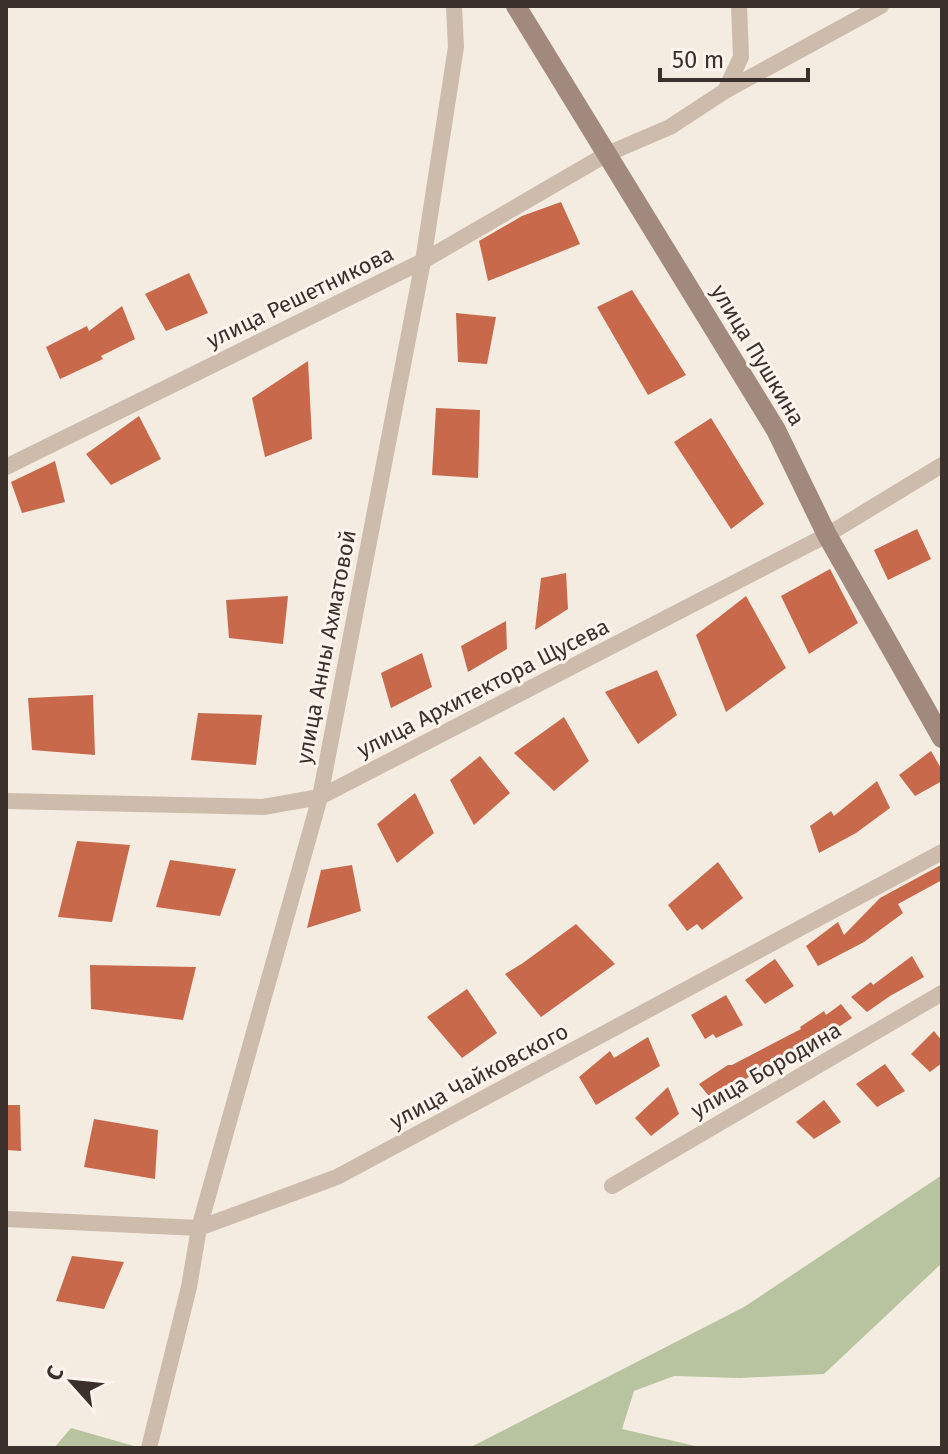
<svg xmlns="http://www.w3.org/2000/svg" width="948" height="1454" font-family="'Fira Sans',sans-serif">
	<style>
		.green { fill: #b8c4a0 }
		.building { fill: #c8694b }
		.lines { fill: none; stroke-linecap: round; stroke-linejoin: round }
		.street { stroke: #cdbbac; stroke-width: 16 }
		.secondary { stroke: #a18a7d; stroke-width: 20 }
		.labels { text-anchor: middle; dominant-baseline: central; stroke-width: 6; stroke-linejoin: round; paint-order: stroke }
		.street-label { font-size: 22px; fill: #3b302b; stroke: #fbf5ee }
	</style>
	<rect width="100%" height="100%" fill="#f4ebe1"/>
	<path class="green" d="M942,1175V1263L824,1374L740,1378L674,1376L634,1391L622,1429L704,1448H469L744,1307Z
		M71,1428L141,1448H54Z"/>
	<path class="building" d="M561,202L580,244L488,281L479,241L522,216Z
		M189,273L208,313L166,331L145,294Z
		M632,290L686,375L648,395L597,307Z
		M122,306L135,339L101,356L103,359L60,379L46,347L87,326L89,331Z
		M456,313L496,317L487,364L458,362Z
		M308,361L312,439L265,457L252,398Z
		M436,408L480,410L478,478L432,475Z
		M139,416L161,459L111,485L86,454Z
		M711,418L764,504L731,529L674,442Z
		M55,461L65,502L22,513L11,482Z
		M917,529L931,559L888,580L874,550Z
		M830,569L858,623L809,654L781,596Z
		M566,573L568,609L535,630L541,578Z
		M288,596L283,644L229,638L226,600Z
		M746,596L786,668L726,712L696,635Z
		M506,621L507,649L468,672L461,646Z
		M422,653L432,687L391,708L381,673Z
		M657,670L677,715L638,744L605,692Z
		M93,695L95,755L32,750L28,698Z
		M198,713L262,715L256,765L191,760Z
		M564,717L589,761L554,791L514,753Z
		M931,751L942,770V781L915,796L899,775Z
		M480,756L510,793L474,825L450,780Z
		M877,781L890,808L856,833L819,853L810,826L831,811L834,816Z
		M415,793L434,833L397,863L377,824Z
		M77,841L130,845L112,922L58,917Z
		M170,860L236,869L220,916L156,907Z
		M718,862L743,898L702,930L697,924L687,931L668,905Z
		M352,865L361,911L307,928L321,870Z
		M941,865L942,880L898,904L903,913L864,942L818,966L806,946L838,922L844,935L880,898Z
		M576,924L615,964L541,1017L505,974L523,963Z
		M912,956L924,977L890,996L867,1012L851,997L871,982L873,985Z
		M775,959L794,986L765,1004L745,980Z
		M90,965L196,967L183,1020L91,1009Z
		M467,989L497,1033L462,1058L427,1017Z
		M726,995L743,1025L716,1038L713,1034L705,1039L691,1015Z
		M841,1004L852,1018L812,1045L809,1041L760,1072L759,1070L713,1101L699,1084L728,1065H732L801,1029L800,1027L824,1011L826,1015Z
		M934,1031L942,1041V1063L930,1072L911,1054Z
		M648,1037L660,1066L596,1105L579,1077L610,1051L614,1058Z
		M885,1064L905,1091L877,1107L856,1084Z
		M668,1087L679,1114L651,1136L635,1118Z
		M824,1100L841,1122L814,1139L796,1122Z
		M6,1105H20L21,1151L6,1150Z
		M94,1119L158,1130L155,1179L84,1167Z
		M72,1256L124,1262L104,1309L56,1301Z"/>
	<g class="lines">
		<path class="street" d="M725,91L881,6
			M6,467L423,261L607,154L670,127L725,91L741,57L739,6
			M6,801L263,807L320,797L827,535L942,465
			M612,1186L942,993
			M6,1219L199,1228L337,1177L942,852
			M149,1448L189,1287L199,1228L320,797L423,261L456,47L454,6"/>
		<path class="secondary" d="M516,6L776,430L827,535L942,738"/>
	</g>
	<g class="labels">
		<g class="street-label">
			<text transform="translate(300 297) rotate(-26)">улица Решетникова</text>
			<text transform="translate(758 355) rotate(59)">улица Пушкина</text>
			<text transform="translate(326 647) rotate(-79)">улица Анны Ахматовой</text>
			<text transform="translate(483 688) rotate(-27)">улица Архитектора Щусева</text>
			<text transform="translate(766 1070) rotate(-30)">улица Бородина</text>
			<text transform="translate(479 1076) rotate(-28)">улица Чайковского</text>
		</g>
	</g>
	<rect width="948" height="1454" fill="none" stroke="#3b302b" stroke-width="16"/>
	<g transform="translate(72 1382) rotate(297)" stroke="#fbf5ee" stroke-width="6" paint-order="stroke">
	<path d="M0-6L14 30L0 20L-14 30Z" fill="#3b302b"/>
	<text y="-12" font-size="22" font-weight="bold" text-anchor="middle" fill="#3b302b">С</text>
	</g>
	<path d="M660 68v12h148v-12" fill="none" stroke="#3b302b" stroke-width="4"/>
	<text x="672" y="68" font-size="24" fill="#3b302b" stroke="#fbf5ee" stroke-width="6" paint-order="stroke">50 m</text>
</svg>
